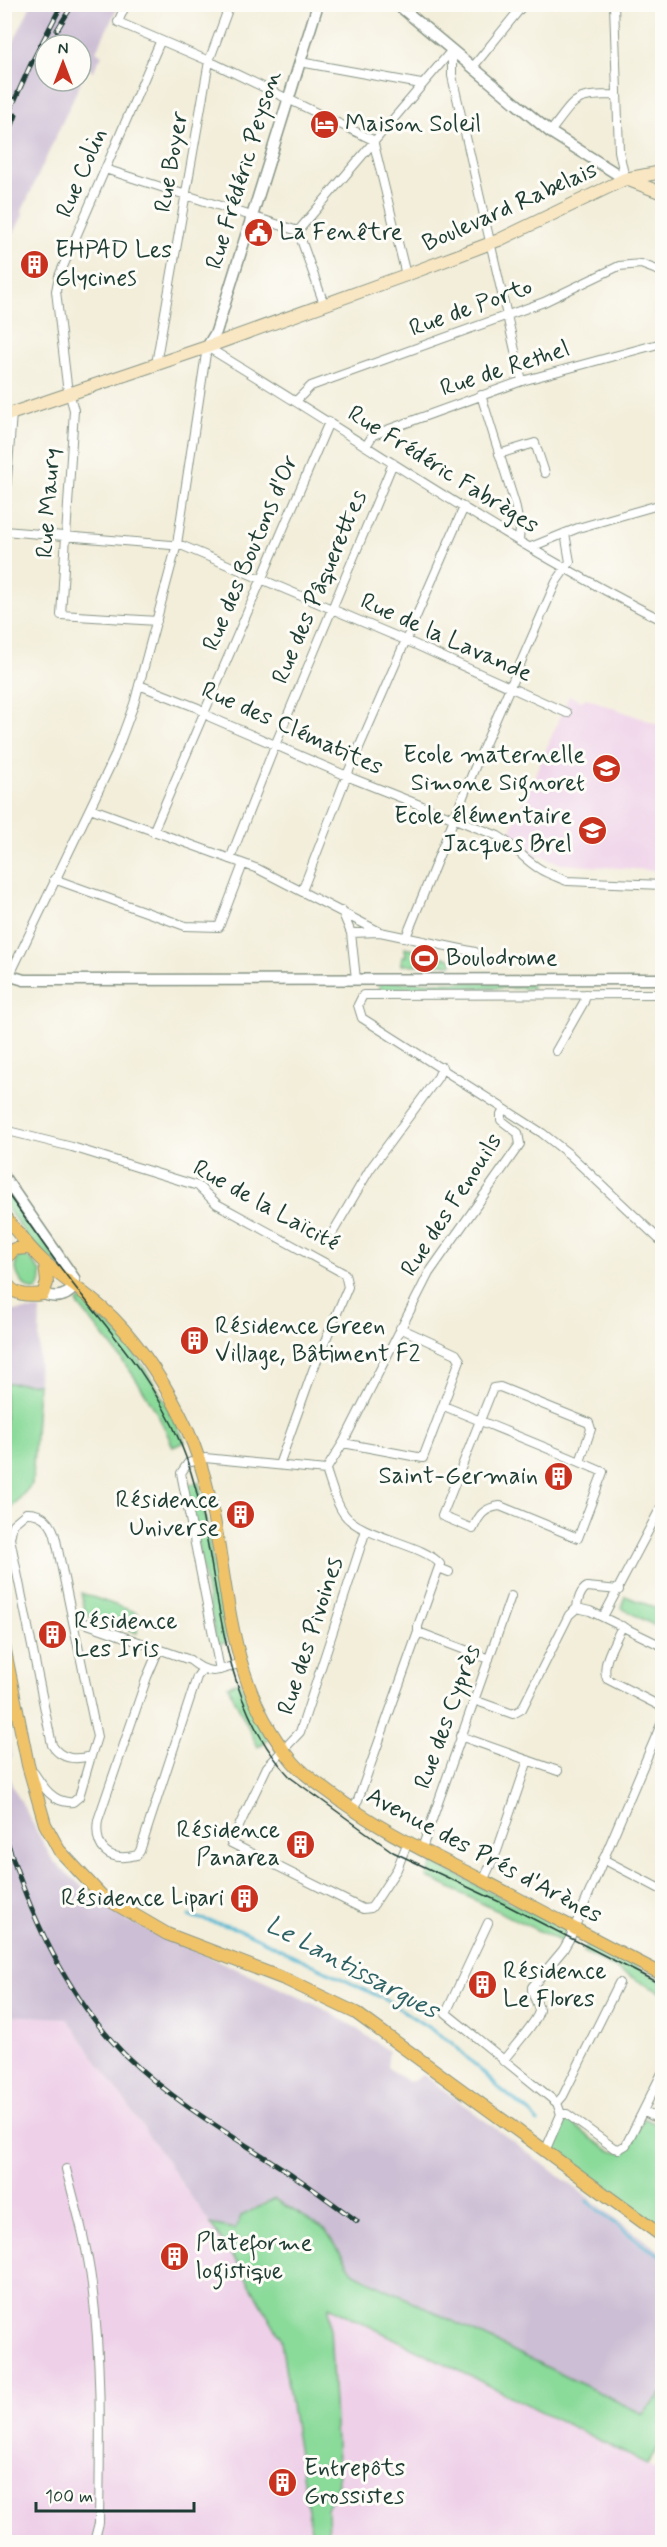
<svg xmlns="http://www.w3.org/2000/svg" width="667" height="2547" font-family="Mynerve,sans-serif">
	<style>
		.built { fill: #eed0e8 }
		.industrial { fill: #ccbed4; fill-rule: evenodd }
		.green { fill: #8ada9a; stroke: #548c67; stroke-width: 1.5 }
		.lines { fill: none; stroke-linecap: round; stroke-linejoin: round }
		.stream { stroke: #54b7d3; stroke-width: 3 }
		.minor-casing { stroke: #899687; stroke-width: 10 }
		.tertiary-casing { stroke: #899687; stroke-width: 13 }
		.secondary-casing { stroke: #899687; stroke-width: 14 }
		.primary-casing { stroke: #899687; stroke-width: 14 }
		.minor { stroke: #fff; stroke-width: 8 }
		.tertiary { stroke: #fff; stroke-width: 10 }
		.secondary { stroke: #f9e7c3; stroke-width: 12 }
		.primary { stroke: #f0c369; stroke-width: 12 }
		.tram { stroke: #1f3d34; stroke-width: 1.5 }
		.rail-casing { stroke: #1f3d34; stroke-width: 5 }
		.rail { stroke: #fdfcf7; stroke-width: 3; stroke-dasharray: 9; stroke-linecap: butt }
		.labels { text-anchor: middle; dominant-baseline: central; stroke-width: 6; stroke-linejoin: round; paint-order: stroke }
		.poi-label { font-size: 24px; fill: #1f3d34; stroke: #fdfcf7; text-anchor: start }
		.street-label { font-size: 24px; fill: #1f3d34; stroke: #fdfcf7 }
		.water-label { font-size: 26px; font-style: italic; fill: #2f6264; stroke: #fdfcf7 }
	</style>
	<rect width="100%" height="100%" fill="#fdfcf7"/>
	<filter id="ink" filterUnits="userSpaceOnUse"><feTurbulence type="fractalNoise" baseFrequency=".0167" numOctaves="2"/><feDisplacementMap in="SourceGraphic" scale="12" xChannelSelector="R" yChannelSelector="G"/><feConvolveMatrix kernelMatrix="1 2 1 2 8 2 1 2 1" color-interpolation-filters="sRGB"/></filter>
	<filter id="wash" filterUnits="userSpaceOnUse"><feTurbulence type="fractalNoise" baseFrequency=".008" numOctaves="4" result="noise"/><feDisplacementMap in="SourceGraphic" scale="24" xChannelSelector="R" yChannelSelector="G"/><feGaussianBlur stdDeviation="1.35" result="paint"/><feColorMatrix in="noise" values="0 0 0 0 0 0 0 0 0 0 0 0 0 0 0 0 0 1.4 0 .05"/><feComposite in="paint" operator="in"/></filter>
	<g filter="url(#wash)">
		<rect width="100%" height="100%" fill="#f3eeda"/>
		<path class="built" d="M569,696L582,701L586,698L662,726V871L561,864L541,855L539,858L508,837Z
			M5,2015L67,2018L238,2264L280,2336L313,2542H5Z
			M328,2305L662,2472V2542H327V2509L338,2483Z"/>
		<path class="industrial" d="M31,5H119L96,51L102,55L93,71L87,68L22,211L23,215L5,251V60ZM45,45H81V81H45Z
			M40,1310L38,1384L5,1383V1311Z
			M4,1722L12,1757L5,1761L7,1773L14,1789L53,1861L92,1895L127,1920L315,2004L353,2026L389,2051L387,2067L408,2082L424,2075L662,2253V2442L647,2464L329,2306L338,2483L327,2509L326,2530L313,2542L280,2336L238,2264L67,2018L5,2015Z"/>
		<path class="green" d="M405,948L452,959V964L402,965V956H406Z
			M379,982H531L532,988L379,989Z
			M4,1184L67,1273L32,1243L5,1205Z
			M22,1255L29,1258L41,1272C43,1317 0,1266 22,1255Z
			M82,1299C129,1337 160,1387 185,1442L173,1447C151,1392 114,1349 77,1303Z
			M5,1383L38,1384L32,1484L5,1515L7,1562H5Z
			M199,1482L225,1628L227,1643L217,1644L186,1486Z
			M81,1593L138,1613L137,1633L86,1615Z
			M662,1595L661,1629L621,1608L625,1596L656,1608Z
			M240,1681L258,1724L268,1740L258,1747L228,1686Z
			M433,1863L567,1931L562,1942L427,1877Z
			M588,1942L662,1980V1993L583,1952Z
			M644,2118L662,2127V2229L556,2152L552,2144L562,2122L570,2121C582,2130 617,2165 629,2148C635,2139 638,2127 644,2118Z
			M274,2199L325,2229L354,2273L643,2414L662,2393V2442L647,2464L329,2306L338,2483L327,2509L328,2542H313L280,2336L238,2264L210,2224L235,2229L241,2216Z"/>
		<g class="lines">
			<path class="stream" d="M190,1916L239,1929L388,2001L452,2043L499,2088L532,2114L538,2122
				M587,2201L643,2245L662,2256"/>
		</g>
	</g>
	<g filter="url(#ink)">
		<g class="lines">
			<defs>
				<path id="minor" d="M126,4L118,22L209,61L373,140L406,275
					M614,4L619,151L625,179
					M452,50V76L522,381
					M300,62L421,84
					M473,67L524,4
					M550,132C577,98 572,95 616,95
					M105,169L298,231
					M298,231L452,50
					M298,231L324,304
					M156,364L209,61L230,4
					M481,395L515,504L520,529L519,540
					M296,401L311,386L544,302L619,266L641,264L662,272
					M366,446L373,435L522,381L662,343
					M499,454L535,443L545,473
					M4,519L12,413
					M4,531L183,546L405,640L567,713
					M531,547L578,528L662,504
					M157,621L61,615L74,410L67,385L56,291L59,276L160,42
					M139,685L198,708L210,717L354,779L498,836C514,845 524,860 540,869C548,874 558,877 567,881L662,885
					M90,808L258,869L380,932
					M153,832L329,422
					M230,859L276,743L393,463
					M54,879L185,926L219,927L243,864
					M302,891L347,775L464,507
					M342,911L351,933L356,979
					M351,933L380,932L475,952
					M406,937L475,767L556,582L570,562L565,533
					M4,987L114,758L134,704L177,544L207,347C358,438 504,541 662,620
					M662,994L363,995L358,1005L362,1018L542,1133L570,1155L662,1242
					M556,1051L584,1002L586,994
					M4,1130L72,1147L198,1186L217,1204L345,1274L348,1287L313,1370L279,1465
					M333,1232L370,1169L438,1077L442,1067
					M444,1406C497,1428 551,1449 603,1472L578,1538L500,1506C484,1508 479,1515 473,1529L442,1516L493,1388L500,1387L589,1423L591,1429L580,1462
					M343,1443L423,1458L460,1360L456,1354L400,1328
					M326,1470L343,1443L429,1273L520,1144L518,1133L501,1120V1114L504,1109
					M326,1470C331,1484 335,1502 344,1514C360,1537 424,1544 440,1564L418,1626V1632L358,1800L352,1809
					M26,1513C43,1512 53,1524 56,1540L97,1737L91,1756C76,1760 61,1760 52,1745L10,1538L13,1524Z
					M366,1530L300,1732L267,1767L231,1843L363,1909L371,1908L374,1904L397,1869L407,1844
					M439,1568L449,1572
					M577,1608C577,1601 581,1590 587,1587L619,1590
					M603,1617L662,1505
					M73,1619L190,1660C209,1676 217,1672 240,1663
					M622,1626C616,1641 600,1664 607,1679L662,1707
					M418,1632L489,1659
					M159,1649L147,1677L98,1820C94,1848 108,1863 137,1855L140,1851L197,1677L202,1670
					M220,1670L181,1473L188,1463L205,1458L326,1470
					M474,1700L513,1714L522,1709L569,1615L577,1608L590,1611L662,1646
					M460,1736L558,1771
					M34,1773C43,1787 54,1804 73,1802L79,1797L91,1756
					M421,1851L511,1596
					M603,1859L662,1890
					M483,1881L497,1851L528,1760
					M488,1923L446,2013L557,2103L561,2114L546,2149
					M503,2061C510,2051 539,2020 539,2010C538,2001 531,1996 532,1987L563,1950L570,1938L662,1722
					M557,2103L563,2096L619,1983
					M643,2111L662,2121
					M561,2114H567L614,2148L619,2149L626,2145L662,2073
					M66,2169C76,2207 87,2245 92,2285C102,2364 100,2443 99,2523L94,2542"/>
				<path id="tertiary" d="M397,4L550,132L625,179
					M207,347L216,332L318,4
					M4,974L24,980L662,979
					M4,1177L74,1278L75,1286C67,1297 56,1299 43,1294"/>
				<path id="secondary" d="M626,179L662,193
					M4,416L207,347L406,275L499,240L625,179L662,172"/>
				<path id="primary" d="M4,1216C17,1231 28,1247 43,1261C65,1281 91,1296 113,1318C143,1349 169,1390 187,1429C237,1538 209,1663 293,1762C303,1774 317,1783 329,1792C380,1831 427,1852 482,1880C543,1911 602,1944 662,1974
					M5,1260L14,1249L29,1248
					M5,1280C12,1296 28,1296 43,1294L47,1283L45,1263
					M4,1646L28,1765L45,1824L59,1850L102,1896L167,1934L287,1980L356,2013L662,2236"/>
			</defs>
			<use href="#minor" class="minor-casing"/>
			<use href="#tertiary" class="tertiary-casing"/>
			<use href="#secondary" class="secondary-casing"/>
			<use href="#primary" class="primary-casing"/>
			<use href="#minor" class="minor"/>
			<use href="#tertiary" class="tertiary"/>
			<use href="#secondary" class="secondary"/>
			<use href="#primary" class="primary"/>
			<path class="tram" d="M4,1189C28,1222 51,1256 76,1288C115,1337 156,1384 180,1442C226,1551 205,1687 291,1778L393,1852L504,1904L662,1985"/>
			<defs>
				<path id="rail" d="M57,30L73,4
					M4,124L30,66L62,4
					M4,146L16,115
					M4,1831C28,1911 65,1994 124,2054C174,2103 236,2138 294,2176C315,2190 336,2206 357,2221"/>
			</defs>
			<use href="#rail" class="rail-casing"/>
			<use href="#rail" class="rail"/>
		</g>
	</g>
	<defs>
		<symbol id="hotel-disc" viewBox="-11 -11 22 22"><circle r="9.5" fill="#c8321e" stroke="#fdfcf7"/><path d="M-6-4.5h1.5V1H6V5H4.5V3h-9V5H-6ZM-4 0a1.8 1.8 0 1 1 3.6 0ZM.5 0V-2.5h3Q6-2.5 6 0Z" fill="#fff"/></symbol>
		<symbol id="civic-disc" viewBox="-11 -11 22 22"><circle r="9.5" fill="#c8321e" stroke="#fdfcf7"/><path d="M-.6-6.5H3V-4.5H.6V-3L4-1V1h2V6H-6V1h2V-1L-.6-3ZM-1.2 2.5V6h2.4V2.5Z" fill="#fff"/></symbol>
		<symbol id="building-disc" viewBox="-11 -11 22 22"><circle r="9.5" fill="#c8321e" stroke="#fdfcf7"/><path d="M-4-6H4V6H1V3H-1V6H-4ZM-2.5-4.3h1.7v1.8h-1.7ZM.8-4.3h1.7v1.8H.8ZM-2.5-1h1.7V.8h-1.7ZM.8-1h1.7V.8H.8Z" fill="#fff"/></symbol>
		<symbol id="school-disc" viewBox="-11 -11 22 22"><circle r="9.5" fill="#c8321e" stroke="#fdfcf7"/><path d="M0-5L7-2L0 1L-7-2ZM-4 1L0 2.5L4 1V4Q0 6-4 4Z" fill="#fff"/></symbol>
		<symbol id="stadium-disc" viewBox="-11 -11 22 22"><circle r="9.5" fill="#c8321e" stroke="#fdfcf7"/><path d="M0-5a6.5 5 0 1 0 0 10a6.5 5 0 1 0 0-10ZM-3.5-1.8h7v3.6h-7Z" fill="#fff"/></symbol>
	</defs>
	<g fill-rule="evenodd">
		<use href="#hotel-disc" x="308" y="108" width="33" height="33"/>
		<use href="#civic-disc" x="242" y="216" width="33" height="33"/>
		<use href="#building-disc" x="18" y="248" width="33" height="33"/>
		<use href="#school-disc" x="590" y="752" width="33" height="33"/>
		<use href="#school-disc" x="576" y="814" width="33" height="33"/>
		<use href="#stadium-disc" x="408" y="942" width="33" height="33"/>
		<use href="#building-disc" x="178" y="1324" width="33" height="33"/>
		<use href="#building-disc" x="542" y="1460" width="33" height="33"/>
		<use href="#building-disc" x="224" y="1498" width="33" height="33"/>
		<use href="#building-disc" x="36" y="1618" width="33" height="33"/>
		<use href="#building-disc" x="284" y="1828" width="33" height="33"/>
		<use href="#building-disc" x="228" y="1882" width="33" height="33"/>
		<use href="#building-disc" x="466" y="1968" width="33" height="33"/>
		<use href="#building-disc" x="158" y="2240" width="33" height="33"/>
		<use href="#building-disc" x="266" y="2466" width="33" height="33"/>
	</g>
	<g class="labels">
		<g class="poi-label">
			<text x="345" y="124">Maison Soleil</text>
			<text x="279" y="232">La Fenêtre</text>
			<text x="55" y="250">EHPAD Les<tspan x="55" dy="28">Glycines</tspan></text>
			<text x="585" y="755" text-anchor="end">Ecole maternelle<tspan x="585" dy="28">Simone Signoret</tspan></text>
			<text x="572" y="816" text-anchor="end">Ecole élémentaire<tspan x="572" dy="28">Jacques Brel</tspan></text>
			<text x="446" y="958">Boulodrome</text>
			<text x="215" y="1326">Résidence Green<tspan x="215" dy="28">Village, Bâtiment F2</tspan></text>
			<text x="538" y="1476" text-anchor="end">Saint-Germain</text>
			<text x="219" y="1500" text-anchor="end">Résidence<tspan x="219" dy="28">Universe</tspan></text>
			<text x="74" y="1621">Résidence<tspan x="74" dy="28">Les Iris</tspan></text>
			<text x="280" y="1830" text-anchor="end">Résidence<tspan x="280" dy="28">Panarea</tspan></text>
			<text x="224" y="1898" text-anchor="end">Résidence Lipari</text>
			<text x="503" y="1971">Résidence<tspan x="503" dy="28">Le Flores</tspan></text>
			<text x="196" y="2243">Plateforme<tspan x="196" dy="28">logistique</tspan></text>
			<text x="304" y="2468">Entrepôts<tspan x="304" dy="28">Grossistes</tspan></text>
		</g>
		<g class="street-label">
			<text transform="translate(172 162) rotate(-80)">Rue Boyer</text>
			<text transform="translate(244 170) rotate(-73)">Rue Frédéric Peyson</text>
			<text transform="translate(82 173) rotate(-67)">Rue Colin</text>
			<text transform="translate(510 207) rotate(-24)">Boulevard Rabelais</text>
			<text transform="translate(471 308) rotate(-20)">Rue de Porto</text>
			<text transform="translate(505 369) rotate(-18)">Rue de Rethel</text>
			<text transform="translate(443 470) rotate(32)">Rue Frédéric Fabrèges</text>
			<text transform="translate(49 503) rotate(-86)">Rue Maury</text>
			<text transform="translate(251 553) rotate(-67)">Rue des Boutons d'Or</text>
			<text transform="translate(320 587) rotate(-67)">Rue des Pâquerettes</text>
			<text transform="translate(446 638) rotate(24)">Rue de la Lavande</text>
			<text transform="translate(292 729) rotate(24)">Rue des Clématites</text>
			<text transform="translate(452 1205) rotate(-57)">Rue des Fenouils</text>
			<text transform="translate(266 1206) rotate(29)">Rue de la Laïcité</text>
			<text transform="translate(311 1636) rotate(-72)">Rue des Pivoines</text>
			<text transform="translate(448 1717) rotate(-70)">Rue des Cyprès</text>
			<text transform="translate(484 1856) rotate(28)">Avenue des Prés d'Arènes</text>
		</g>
		<g class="water-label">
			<text transform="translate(352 1968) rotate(28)">Le Lantissargues</text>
		</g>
	</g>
	<rect width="667" height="2547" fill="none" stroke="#fdfcf7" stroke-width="24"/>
	<g transform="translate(63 63)"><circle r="28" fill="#fdfcf7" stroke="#a4b0a9" stroke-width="1.5"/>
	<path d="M0-4.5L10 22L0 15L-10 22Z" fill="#c8321e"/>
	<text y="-9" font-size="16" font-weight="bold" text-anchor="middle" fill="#1f3d34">N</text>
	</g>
	<path d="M36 2502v9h158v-9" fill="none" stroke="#1f3d34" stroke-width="3"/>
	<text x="45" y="2502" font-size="18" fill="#1f3d34" stroke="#fdfcf7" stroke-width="4.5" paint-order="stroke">100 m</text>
</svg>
